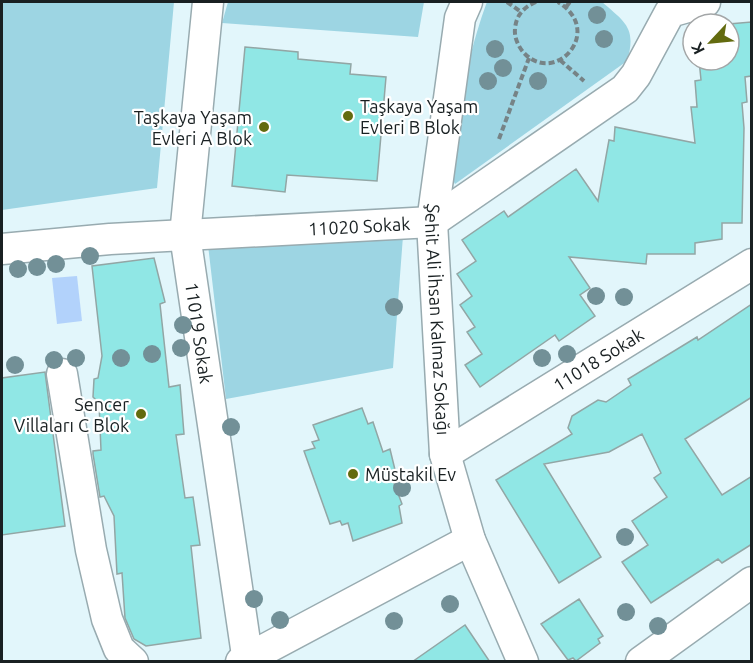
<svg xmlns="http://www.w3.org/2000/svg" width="753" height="663" font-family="Ubuntu,sans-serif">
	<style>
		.green { fill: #9dd5e3 }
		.water { fill: #b2d2fb }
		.building { fill: #90e7e5; stroke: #92a6a5; stroke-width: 1.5 }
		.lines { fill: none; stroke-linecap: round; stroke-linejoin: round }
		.minor-casing { stroke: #98abb0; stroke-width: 33 }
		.path { stroke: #768386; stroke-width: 4; stroke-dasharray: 6 3; stroke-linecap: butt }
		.minor { stroke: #fff; stroke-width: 30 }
		.tree { fill: #729097 }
		.poi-dot { fill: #636b0f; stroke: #fff; stroke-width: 2 }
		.labels { text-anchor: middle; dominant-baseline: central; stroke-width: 4.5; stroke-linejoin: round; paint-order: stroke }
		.poi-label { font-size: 18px; fill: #192022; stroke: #fff; text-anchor: start }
		.street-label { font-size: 18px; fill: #192022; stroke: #fff }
	</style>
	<rect width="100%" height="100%" fill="#e2f6fb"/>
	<path class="green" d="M2,2H174L157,188L2,210Z
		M228,2H424L418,37L222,23Z
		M487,2H602C625,22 637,28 627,61L455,184C440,159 475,32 487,2Z
		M403,236L393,368L226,399L208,245Z"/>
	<path class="water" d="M77,276L82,321L57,324L52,278Z"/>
	<path class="building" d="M751,22V76L745,77L747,102L742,103L744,128L742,223H722V239L695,243V254H647L646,264L569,257L590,288L580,295L595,316L559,341L555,335L480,387L465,365L482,354L467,332L475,327L460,305L472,296L457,274L476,261L462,240L504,211L508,217L576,169L598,201L609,140L614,141L615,127L695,143L691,107H697L695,81L701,80L699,60H729V24Z
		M245,47L298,52V59L351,64L350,74L386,77L377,181L287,175L285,192L232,186Z
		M154,258L165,302L160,304L169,387L180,385L184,434L176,435L185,498L193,497L200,545L191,546L201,638L146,646L134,639L125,618L122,573L117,574L114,516L104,496L100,497L93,454V451L101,450L99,403L93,397L94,379L98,378L102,356L92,266Z
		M752,304V397L685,439L722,495L752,476V544L722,563L718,559L651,603L622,562L648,545L632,521L667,497L654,478L661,473L642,434L609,452L544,464L601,557L559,583L496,480L572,434L568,428L572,416L598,400L606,402L631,385L628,379L697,337L698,340Z
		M45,372L65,526L2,535V378Z
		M362,408L368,424L373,422L383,452L390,449L396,474L391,475L402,504L399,506L402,523L353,541L348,523L342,525L340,521L330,524L304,451L315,448L312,442L319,440L313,425Z
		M579,599L603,636L598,639L600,643L576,661L573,658L568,660L541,624Z
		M465,625L490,662H412Z"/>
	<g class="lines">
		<defs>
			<g id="minor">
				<path id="s1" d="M208,2L185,235L248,662"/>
				<path id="s2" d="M467,2L460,18L432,222L445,454L470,540L523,662"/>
				<path id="s3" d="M2,249L110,239L432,222L625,89L636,75L670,12L705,2"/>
				<path d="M62,374L91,550L107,619L119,649L133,662"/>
				<path id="s4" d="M445,454L752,264"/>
				<path d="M241,662L470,540"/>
				<path d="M641,662L752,582"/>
			</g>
		</defs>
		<use href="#minor" class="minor-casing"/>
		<path class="path" d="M507,2L521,12
			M536,2C524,7 516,15 515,29C514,38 519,48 525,54C556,85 605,31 558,2
			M566,7L570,2
			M560,60L584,81
			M499,139L529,58"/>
		<use href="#minor" class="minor"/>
	</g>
	<g class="tree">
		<circle cx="597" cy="15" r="9"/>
		<circle cx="604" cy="39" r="9"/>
		<circle cx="495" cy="49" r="9"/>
		<circle cx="503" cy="68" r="9"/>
		<circle cx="488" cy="81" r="9"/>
		<circle cx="538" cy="81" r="9"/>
		<circle cx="90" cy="256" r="9"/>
		<circle cx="56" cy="264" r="9"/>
		<circle cx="37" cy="267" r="9"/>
		<circle cx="18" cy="269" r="9"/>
		<circle cx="596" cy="296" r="9"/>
		<circle cx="624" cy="297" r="9"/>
		<circle cx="394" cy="307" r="9"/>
		<circle cx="183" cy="325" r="9"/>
		<circle cx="181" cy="348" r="9"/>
		<circle cx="152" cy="354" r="9"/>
		<circle cx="567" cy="354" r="9"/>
		<circle cx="76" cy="358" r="9"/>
		<circle cx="121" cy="358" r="9"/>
		<circle cx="542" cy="358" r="9"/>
		<circle cx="54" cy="360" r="9"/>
		<circle cx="15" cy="365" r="9"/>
		<circle cx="231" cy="427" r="9"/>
		<circle cx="402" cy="488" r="9"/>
		<circle cx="625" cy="537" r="9"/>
		<circle cx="254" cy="599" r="9"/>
		<circle cx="450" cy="604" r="9"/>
		<circle cx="626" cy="612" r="9"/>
		<circle cx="280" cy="620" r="9"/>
		<circle cx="394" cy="621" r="9"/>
		<circle cx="658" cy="626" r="9"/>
	</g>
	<g class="poi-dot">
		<circle cx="348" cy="116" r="6"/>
		<circle cx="264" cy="127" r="6"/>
		<circle cx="141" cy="414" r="6"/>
		<circle cx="353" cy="474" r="6"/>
	</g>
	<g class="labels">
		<g class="poi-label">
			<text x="360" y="106">Taşkaya Yaşam<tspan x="360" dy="21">Evleri B Blok</tspan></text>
			<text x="252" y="117" text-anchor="end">Taşkaya Yaşam<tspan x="252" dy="21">Evleri A Blok</tspan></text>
			<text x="129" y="404" text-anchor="end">Sencer<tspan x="129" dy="21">Villaları C Blok</tspan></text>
			<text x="365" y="474">Müstakil Ev</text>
		</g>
		<g class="street-label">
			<text stroke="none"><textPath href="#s3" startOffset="358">11020 Sokak</textPath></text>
			<text stroke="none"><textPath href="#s2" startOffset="321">Şehit Ali İhsan Kalmaz Sokağı</textPath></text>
			<text stroke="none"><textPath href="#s1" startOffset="333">11019 Sokak</textPath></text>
			<text stroke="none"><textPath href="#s4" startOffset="180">11018 Sokak</textPath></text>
		</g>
	</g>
	<rect width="753" height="663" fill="none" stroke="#192022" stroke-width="6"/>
	<g transform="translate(711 42) rotate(244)"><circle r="28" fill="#ffffff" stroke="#a3a6a7" stroke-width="1.5"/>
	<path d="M0-4.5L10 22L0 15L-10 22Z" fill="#636b0f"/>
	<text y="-9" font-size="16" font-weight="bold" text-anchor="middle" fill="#192022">K</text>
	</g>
</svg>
